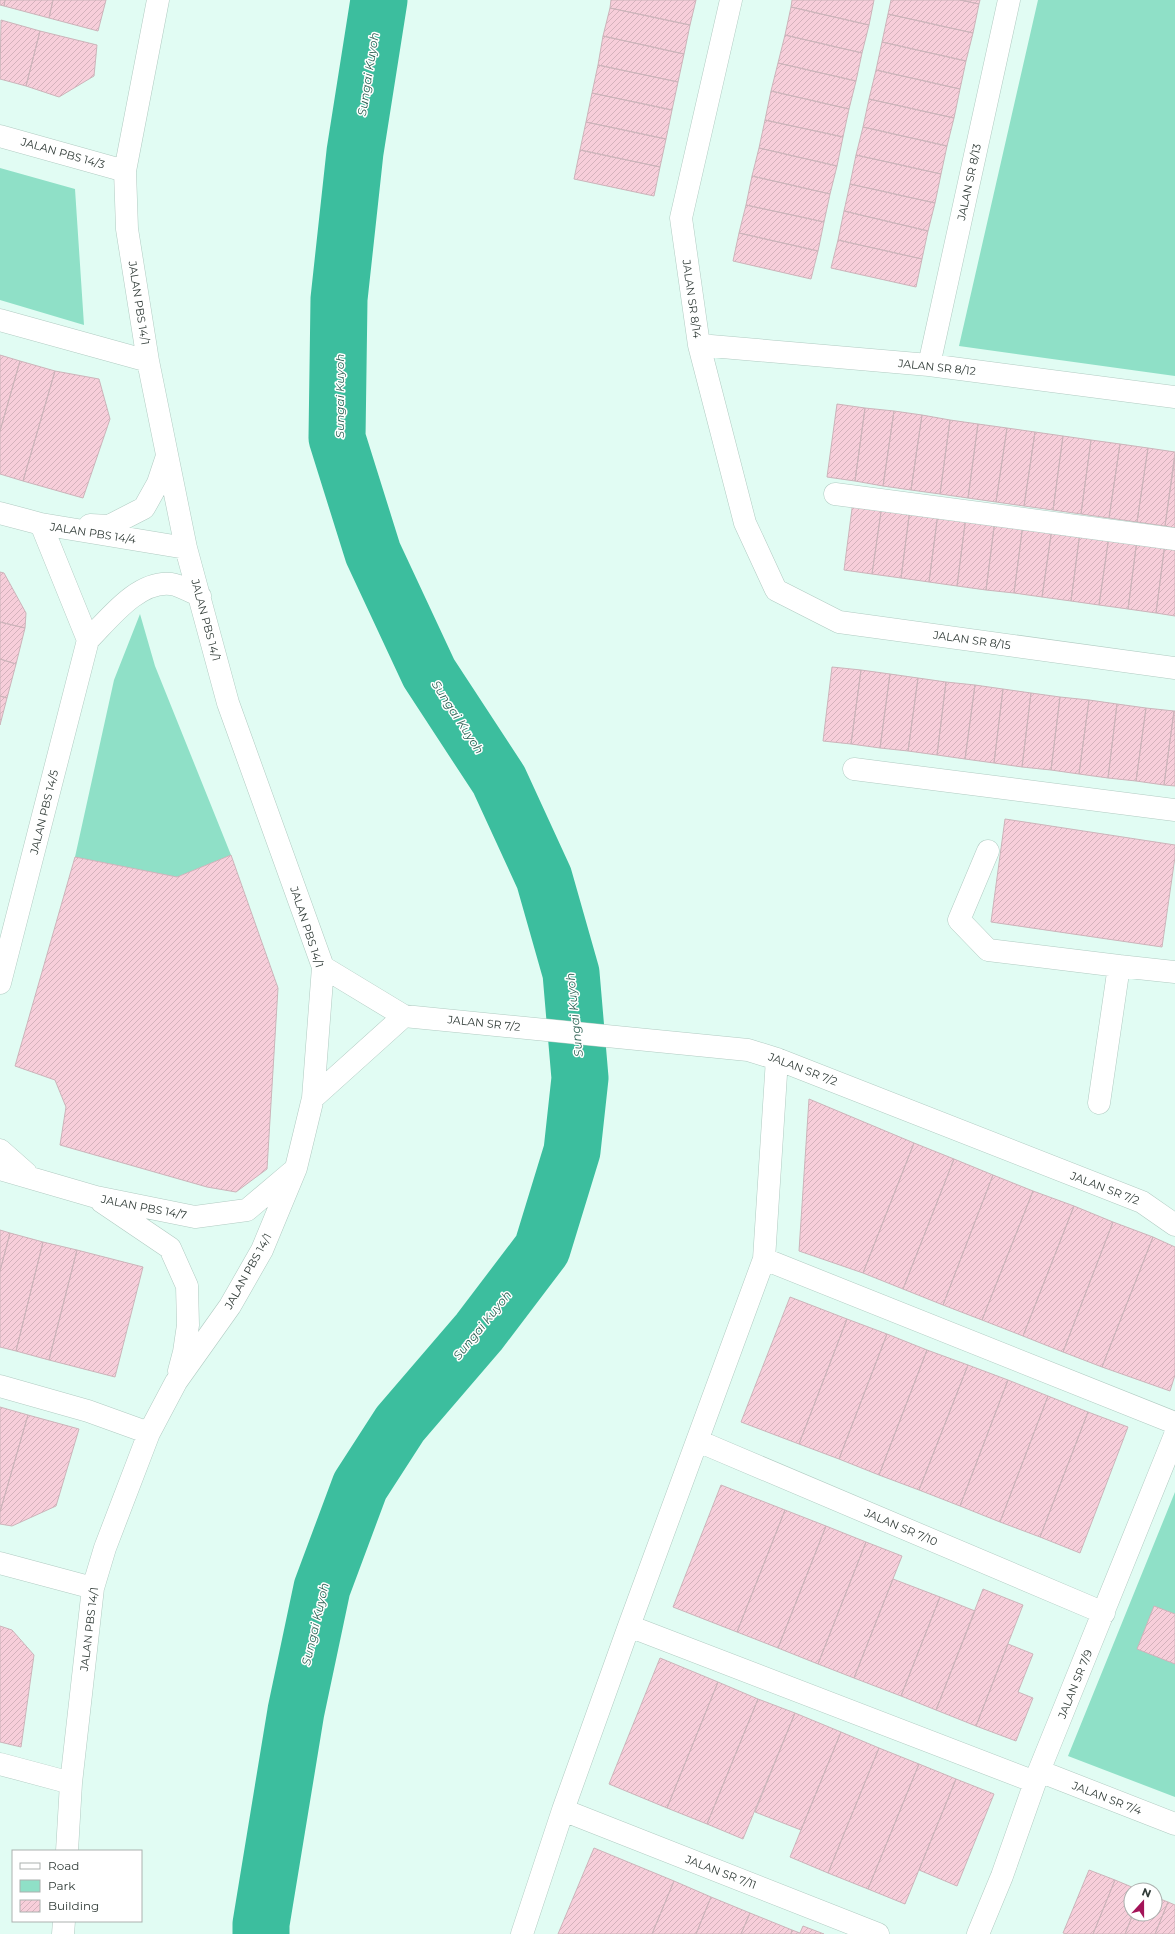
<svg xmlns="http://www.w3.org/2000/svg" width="1175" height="1934" font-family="Montserrat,sans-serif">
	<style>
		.green { fill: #8fe0c7 }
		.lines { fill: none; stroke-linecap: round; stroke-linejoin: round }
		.river { stroke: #3cbe9e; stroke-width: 57 }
		.building { fill: url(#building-hatch); stroke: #ccb4ba }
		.minor-casing { stroke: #b1cbc2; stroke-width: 23 }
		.minor { stroke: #fff; stroke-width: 22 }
		.labels { text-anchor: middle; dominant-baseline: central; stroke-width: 3; stroke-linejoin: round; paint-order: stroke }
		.street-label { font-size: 11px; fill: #303b37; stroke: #fff }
		.water-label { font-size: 12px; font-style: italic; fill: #2f6254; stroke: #fff }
	</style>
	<defs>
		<pattern id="building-hatch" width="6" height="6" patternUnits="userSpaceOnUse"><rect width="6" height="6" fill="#f7ceda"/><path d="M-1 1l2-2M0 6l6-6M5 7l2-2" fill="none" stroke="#d4b2bc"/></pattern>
	</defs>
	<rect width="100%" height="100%" fill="#e1fcf3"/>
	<path class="green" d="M1038,0H1175V376L959,346Z
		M0,168L75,189L84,325L0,300Z
		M140,614L155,666L231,855L177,877L75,857L114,680Z
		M1175,1492V1797L1068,1756Z"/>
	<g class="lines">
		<path class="river" d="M261,1934V1924L296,1711L322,1588L360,1486L400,1424L479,1332L542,1249L572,1151L580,1078L571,973L544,878L499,780L429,673L373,553L337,438L339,299L355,152L379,0"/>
	</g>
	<path class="building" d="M0,0H5L4,6L0,5Z
		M5,0H53L49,18L4,6Z
		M53,0H106L98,31L49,18Z
		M611,0H696L690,25L610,8Z
		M792,0H874L869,25L791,7Z
		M891,0H960L979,4L973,33L888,14Z
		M960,0H980L979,4Z
		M791,7L869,25L862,53L785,35Z
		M610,8L690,25L684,54L603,36Z
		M888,14L973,33L966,61L882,42Z
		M1,20L40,31L26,86L0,79Z
		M40,31L97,45L94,76L59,97L26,86Z
		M785,35L862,53L856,81L778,63Z
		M603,36L684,54L678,82L598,65Z
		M882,42L966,61L960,89L876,70Z
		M778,63L856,81L849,109L771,91Z
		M598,65L678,82L672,110L592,93Z
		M876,70L960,89L954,118L869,99Z
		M771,91L849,109L843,137L765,120Z
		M592,93L672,110L666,139L586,122Z
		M869,99L954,118L947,146L863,127Z
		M765,120L843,137L837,166L759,148Z
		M586,122L666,139L660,167L580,150Z
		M863,127L947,146L941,174L856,155Z
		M759,148L837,166L830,194L752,176Z
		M580,150L660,167L654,196L574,179Z
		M856,155L941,174L935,203L850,184Z
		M752,176L830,194L824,222L746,205Z
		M850,184L935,203L928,231L844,211Z
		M746,205L824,222L818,251L739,233Z
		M844,211L928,231L922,259L838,240Z
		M739,233L818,251L811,279L733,261Z
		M838,240L922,259L916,287L831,268Z
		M0,355L20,361L0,431Z
		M20,361L55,371L23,481L0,474V431Z
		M55,371L99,379L110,419L83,498L23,481Z
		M837,404L865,408L855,481L827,477Z
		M865,408L894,411L883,486L855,481Z
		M894,411L922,415L911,490L883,486Z
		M922,415L950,420L940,494L911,490Z
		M950,420L978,424L968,498L940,494Z
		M978,424L1007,428L996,502L968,498Z
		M1007,428L1035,432L1024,506L996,502Z
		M1035,432L1063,436L1053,510L1024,506Z
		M1063,436L1091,440L1081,514L1053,510Z
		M1091,440L1120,444L1109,518L1081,514Z
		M1120,444L1148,448L1137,522L1109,518Z
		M1148,448L1175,452L1165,526L1137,522Z
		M1175,457V528L1165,526Z
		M853,501L882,505L872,574L844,570Z
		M882,505L910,509L901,578L872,574Z
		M910,509L938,513L929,582L901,578Z
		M938,513L966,516L957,586L929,582Z
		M966,516L995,520L986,590L957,586Z
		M995,520L1023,524L1014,593L986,590Z
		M1023,524L1052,528L1042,597L1014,593Z
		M1052,528L1080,532L1071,601L1042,597Z
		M1080,532L1109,536L1099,605L1071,601Z
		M1109,536L1137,540L1128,609L1099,605Z
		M1137,540L1165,543L1156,613L1128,609Z
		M1165,543L1175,545V616L1156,613Z
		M0,572L4,573L26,613L25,628L0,622Z
		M0,622L25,628L16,664L0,659Z
		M0,659L16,664L7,698L0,696Z
		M832,667L861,670L851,744L823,741Z
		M861,670L890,674L880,748L851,744Z
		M890,674L918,678L908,751L880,748Z
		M918,678L946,682L937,755L908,751Z
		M946,682L975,685L965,759L937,755Z
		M975,685L1003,689L994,763L965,759Z
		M1003,689L1031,693L1022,767L994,763Z
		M1031,693L1060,697L1051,770L1022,767Z
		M0,696L7,698L0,725Z
		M1060,697L1089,700L1079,774L1051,770Z
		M1089,700L1117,704L1108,778L1079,774Z
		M1117,704L1146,708L1136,781L1108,778Z
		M1146,708L1174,711L1164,785L1136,781Z
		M1174,711H1175V786L1164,785Z
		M1005,819L1175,845V857L1162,947L991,922Z
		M231,855L278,988L267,1169L236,1192L207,1187L60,1145L66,1107L55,1080L15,1066L75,857L177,877Z
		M809,1099L914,1143L863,1273L799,1251Z
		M914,1143L954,1159L903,1289L863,1273Z
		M954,1159L993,1175L943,1305L903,1289Z
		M993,1175L1033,1191L982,1320L943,1305Z
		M1033,1191L1074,1206L1023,1336L982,1320Z
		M1074,1206L1113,1222L1063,1352L1023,1336Z
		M1113,1222L1153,1237L1102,1367L1063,1352Z
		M0,1230L10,1233L0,1271Z
		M10,1233L43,1242L16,1351L0,1347V1271Z
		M1153,1237L1175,1247V1375L1170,1391L1102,1367Z
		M43,1242L77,1250L49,1360L16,1351Z
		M77,1250L143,1267L115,1377L49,1360Z
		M790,1297L847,1319L799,1444L741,1422Z
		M847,1319L887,1334L839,1459L799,1444Z
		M887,1334L927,1350L879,1475L839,1459Z
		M927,1350L968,1365L919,1490L879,1475Z
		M968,1365L1008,1380L960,1506L919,1490Z
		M1008,1380L1048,1396L1000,1522L960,1506Z
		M1048,1396L1088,1412L1040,1537L1000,1522Z
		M0,1407L28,1415L0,1512Z
		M1088,1412L1128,1427L1080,1553L1040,1537Z
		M28,1415L79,1429L56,1506L12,1526L0,1524V1512Z
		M721,1485L785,1510L737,1632L673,1607Z
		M785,1510L826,1526L778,1648L737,1632Z
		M826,1526L866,1542L818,1664L778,1648Z
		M866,1542L902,1556L854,1678L818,1664Z
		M893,1579L940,1597L901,1696L854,1678Z
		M983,1589L1023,1605L976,1726L936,1710Z
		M940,1597L975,1611L936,1710L901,1696Z
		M1154,1606L1175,1614V1664L1137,1649Z
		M0,1626L12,1630L34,1655L21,1747L0,1742Z
		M1008,1644L1033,1654L1018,1692L1033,1698L1016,1741L976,1726Z
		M660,1658L718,1682L667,1808L609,1784Z
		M718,1682L758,1699L707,1824L667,1808Z
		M758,1699L795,1713L743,1839L707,1824Z
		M795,1713L841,1732L801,1830L755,1812Z
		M841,1732L879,1748L828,1873L790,1857Z
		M879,1748L919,1764L868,1889L828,1873Z
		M919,1764L956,1779L905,1904L868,1889Z
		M956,1779L994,1794L957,1886L919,1870Z
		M594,1848L674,1881L652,1934H558Z
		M1089,1870L1115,1880L1093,1934H1067L1063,1933Z
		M1115,1880L1139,1890H1131V1914H1133L1125,1934H1093Z
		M674,1881L711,1897L696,1934H652Z
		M711,1897L750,1913L741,1934H696Z
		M1155,1897L1168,1902L1155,1934H1125L1133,1914H1155Z
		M1168,1902L1175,1905V1934H1155Z
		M750,1913L792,1930L791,1934H741Z
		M803,1926L824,1934H791L792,1930L800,1933Z"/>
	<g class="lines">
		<defs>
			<path id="minor" d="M731,0L681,218L699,345L745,523L776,590L839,622L1175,668
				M0,136L125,171
				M0,320L148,361
				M699,345L929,365L1175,397
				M929,365L1009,0
				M835,494L1175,539
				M0,513L41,524L186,548
				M41,524L88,640
				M90,525L109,526L144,508L158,483L167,456
				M854,769L1175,810
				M988,851L959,920L988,950L1119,966
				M323,967L404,1016L748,1050L777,1059L1142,1202L1175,1225
				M0,983L88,640C109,619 138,580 171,584C180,585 191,592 200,596
				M313,1098L404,1016
				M1099,1103L1119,966L1175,972
				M0,1150L26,1173
				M0,1169L96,1197L195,1217L247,1210L292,1172
				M102,1202L170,1248L187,1286L188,1325L184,1352L179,1371
				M764,1259L1175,1423
				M0,1386L88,1411L149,1433
				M698,1441L1104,1613
				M0,1563L93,1588
				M629,1626L1035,1782
				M0,1764L71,1783
				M1039,1771L1175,1824
				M563,1810L878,1934
				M67,1851L71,1783L93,1588L105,1548L149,1433L176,1382L230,1306L262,1250L296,1168L313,1098L323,967L228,703L186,548L148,361L127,229L125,171L158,0
				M63,1934L64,1921
				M522,1934L563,1810L629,1626L764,1259L777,1059
				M978,1934L1002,1876L1039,1771L1175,1435"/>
		</defs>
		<use href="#minor" class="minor-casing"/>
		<use href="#minor" class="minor"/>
	</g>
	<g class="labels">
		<g class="street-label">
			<text transform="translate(63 153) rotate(16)">JALAN PBS 14/3</text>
			<text transform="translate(969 182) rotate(-78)">JALAN SR 8/13</text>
			<text transform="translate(692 299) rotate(82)">JALAN SR 8/14</text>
			<text transform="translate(139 303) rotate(81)">JALAN PBS 14/1</text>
			<text transform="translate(937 367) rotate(6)">JALAN SR 8/12</text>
			<text transform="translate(93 533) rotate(9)">JALAN PBS 14/4</text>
			<text transform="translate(206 620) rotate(75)">JALAN PBS 14/1</text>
			<text transform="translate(972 640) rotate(8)">JALAN SR 8/15</text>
			<text transform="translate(44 812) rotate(-76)">JALAN PBS 14/5</text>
			<text transform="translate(307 927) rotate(72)">JALAN PBS 14/1</text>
			<text transform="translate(484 1023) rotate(6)">JALAN SR 7/2</text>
			<text transform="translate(803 1069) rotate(21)">JALAN SR 7/2</text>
			<text transform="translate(1105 1188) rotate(21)">JALAN SR 7/2</text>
			<text transform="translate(144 1207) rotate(11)">JALAN PBS 14/7</text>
			<text transform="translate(248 1271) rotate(-61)">JALAN PBS 14/1</text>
			<text transform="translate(901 1527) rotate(23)">JALAN SR 7/10</text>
			<text transform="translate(89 1629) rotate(-83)">JALAN PBS 14/1</text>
			<text transform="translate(1075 1684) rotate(-68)">JALAN SR 7/9</text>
			<text transform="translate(1107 1798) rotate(21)">JALAN SR 7/4</text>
			<text transform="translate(721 1872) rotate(21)">JALAN SR 7/11</text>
		</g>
		<g class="water-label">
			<text transform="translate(368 74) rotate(-81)">Sungai Kuyoh</text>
			<text transform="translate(339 396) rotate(-90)">Sungai Kuyoh</text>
			<text transform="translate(458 717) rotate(57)">Sungai Kuyoh</text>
			<text transform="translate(574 1015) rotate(-96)">Sungai Kuyoh</text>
			<text transform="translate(482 1325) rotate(-51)">Sungai Kuyoh</text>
			<text transform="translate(315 1624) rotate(-77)">Sungai Kuyoh</text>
		</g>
	</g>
	<rect x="12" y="1850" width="130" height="72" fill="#ffffff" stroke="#acb1af"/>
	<rect x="20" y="1863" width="20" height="6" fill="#ffffff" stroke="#acb1af"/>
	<text x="48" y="1870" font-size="12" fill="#303b37">Road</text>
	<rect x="20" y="1880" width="20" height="12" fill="#8fe0c7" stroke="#acb1af"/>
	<text x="48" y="1890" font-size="12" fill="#303b37">Park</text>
	<rect x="20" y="1900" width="20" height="12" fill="url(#building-hatch)" stroke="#acb1af"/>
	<text x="48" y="1910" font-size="12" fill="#303b37">Building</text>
	<g transform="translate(1143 1902) rotate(21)"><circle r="19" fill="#ffffff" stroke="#acb1af"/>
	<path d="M0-3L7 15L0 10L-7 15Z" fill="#a31458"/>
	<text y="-6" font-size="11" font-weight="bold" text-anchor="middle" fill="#303b37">N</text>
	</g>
</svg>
